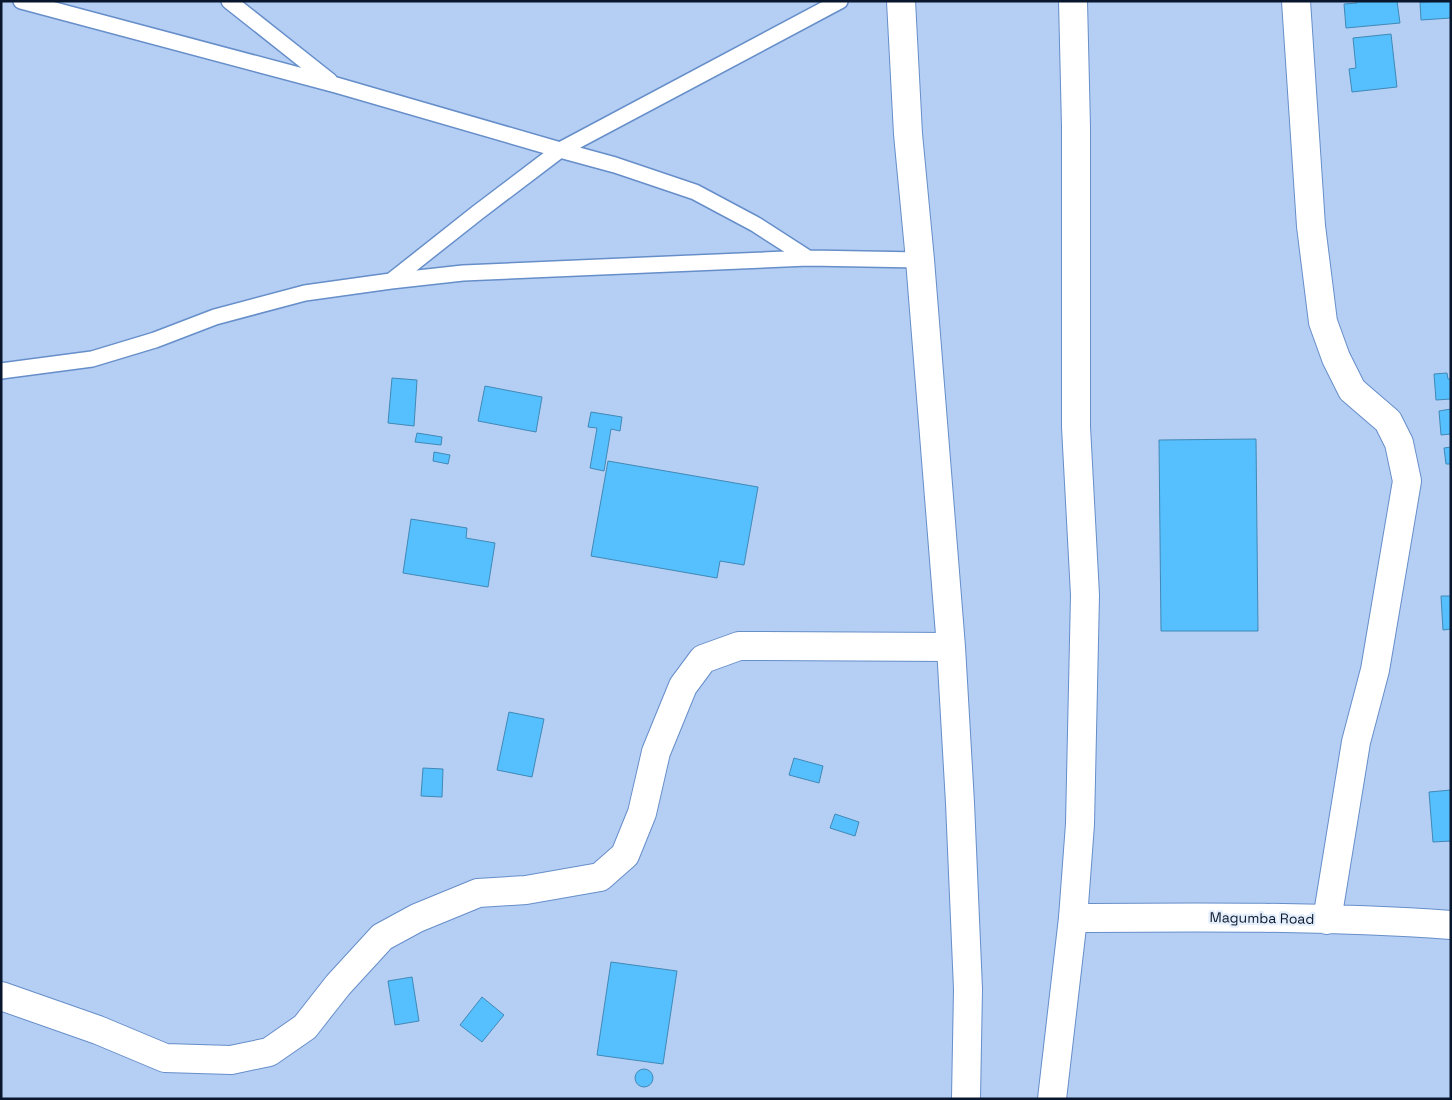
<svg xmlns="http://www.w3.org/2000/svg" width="1452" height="1100" font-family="'Space Grotesk',sans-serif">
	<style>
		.building { fill: #56bffe; stroke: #4089b6 }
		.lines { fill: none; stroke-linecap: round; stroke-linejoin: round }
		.lane-casing { stroke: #668ec9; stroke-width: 18 }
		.street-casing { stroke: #668ec9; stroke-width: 30 }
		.highway-casing { stroke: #668ec9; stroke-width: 30 }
		.lane { stroke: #fff; stroke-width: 15 }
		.street { stroke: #fff; stroke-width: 28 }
		.highway { stroke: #fff; stroke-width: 28 }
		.labels { text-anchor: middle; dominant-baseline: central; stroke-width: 4.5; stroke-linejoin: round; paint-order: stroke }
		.street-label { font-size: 14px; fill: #08172e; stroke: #e5eefb }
	</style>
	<rect width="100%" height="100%" fill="#b5cef4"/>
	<path class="building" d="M1356,1H1397L1400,23L1346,28L1344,4L1357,3Z
		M1451,1V18L1421,20L1420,2Z
		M1391,34L1397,87L1352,92L1349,69L1356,68L1353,38Z
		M1447,373L1448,379H1451V399L1436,400L1434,374Z
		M392,378L417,380L414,426L388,423Z
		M485,386L542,397L536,432L478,421Z
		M1451,409V434L1441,435L1439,411Z
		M591,412L622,417L620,431L611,429L604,471L590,468L597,428L588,427Z
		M417,433L442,437L441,445L415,442Z
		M1256,439L1258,631H1161L1159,440Z
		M1451,447V464H1446L1444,448Z
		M434,452L450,455L448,464L433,461Z
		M608,461L758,487L744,565L720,561L717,578L591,556Z
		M411,519L467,528L466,538L495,543L488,587L403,573Z
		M1441,596H1451V629L1443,630Z
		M509,712L544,719L532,777L497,770Z
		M794,758L823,766L819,783L789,775Z
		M423,768L443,769L442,797L421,796Z
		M1451,790V841L1433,842L1429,792Z
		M835,814L859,822L855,836L830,828Z
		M611,962L677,971L663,1064L597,1055Z
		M412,977L419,1021L395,1025L388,981Z
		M482,997L504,1015L482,1042L460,1025Z
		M635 1078a9 9 0 1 1 18 0a9 9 0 1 1-18 0Z"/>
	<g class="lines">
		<defs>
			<path id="lane" d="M21,1L336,85L560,150L615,165L695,192L755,224L808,258
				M229,1L330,81
				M391,281L477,213L560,150L840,1
				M1,371L92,359L155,340L215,317L305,293L391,281L463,273L808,258L920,260"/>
			<path id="street" d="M901,1L908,134L920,260L951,647L960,803L968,989L966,1099
				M1296,1L1311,226L1323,322L1336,358L1352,390L1388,421L1399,443L1407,481L1375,670L1356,742L1327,920
				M1073,918C1199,917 1325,916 1451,925
				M1,996L98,1030L165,1058L231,1060L269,1052L305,1027L338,985L382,937L417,918L478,893L526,890L600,877L625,855L642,813L656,752L683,686L703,659L739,646L951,647"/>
			<path id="highway" d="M1052,1099L1073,918L1080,824L1085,595L1076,427V127L1073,1"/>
		</defs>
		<use href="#lane" class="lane-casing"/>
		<use href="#street" class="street-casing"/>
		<use href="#highway" class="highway-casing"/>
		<use href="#lane" class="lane"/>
		<use href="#street" class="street"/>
		<use href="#highway" class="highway"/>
	</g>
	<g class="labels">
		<g class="street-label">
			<text transform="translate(1262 918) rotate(1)">Magumba Road</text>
		</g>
	</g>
	<rect width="1452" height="1100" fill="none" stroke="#08172e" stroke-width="5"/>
</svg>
